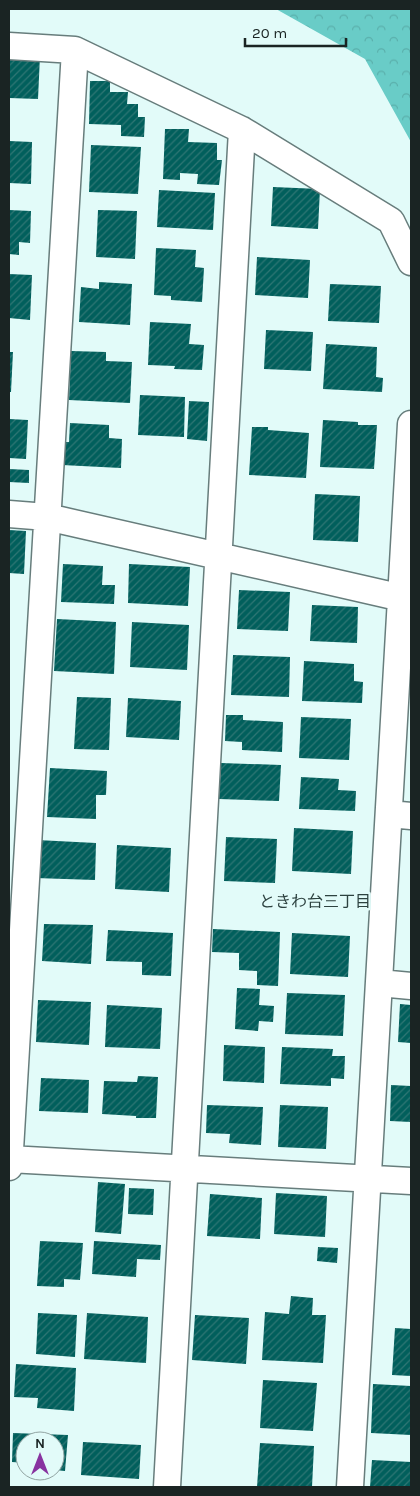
<svg xmlns="http://www.w3.org/2000/svg" width="420" height="1496" font-family="Karla,'Noto Sans JP',sans-serif">
	<style>
		.forest { fill: url(#forest-crowns) }
		.building { fill: url(#building-hatch) }
		.lines { fill: none; stroke-linecap: round; stroke-linejoin: round }
		.street-casing { stroke: #677d7c; stroke-width: 29 }
		.street { stroke: #fff; stroke-width: 26 }
		.labels { text-anchor: middle; dominant-baseline: central; stroke-width: 5; stroke-linejoin: round; paint-order: stroke }
		.neighbourhood-label { font-size: 16px; fill: #2d4240; stroke: #e2fbf9 }
	</style>
	<defs>
		<pattern id="forest-crowns" width="20" height="18" patternUnits="userSpaceOnUse" patternTransform="scale(1.25)"><rect width="20" height="18" fill="#69ccc7"/><path d="M2 6a3 3 0 1 1 6 0M12 15a3 3 0 1 1 6 0" fill="none" stroke="#5aafab"/></pattern>
		<pattern id="building-hatch" width="6" height="6" patternUnits="userSpaceOnUse" patternTransform="scale(1.25)"><rect width="6" height="6" fill="#015f5c"/><path d="M-1 1l2-2M0 6l6-6M5 7l2-2" fill="none" stroke="#2f7674"/></pattern>
	</defs>
	<rect width="100%" height="100%" fill="#e2fbf9"/>
	<path class="forest" d="M276,9H411V142L365,59Z"/>
	<path class="building" d="M9,55L40,56L38,99L9,98Z
		M90,81H110V92H128L127,104H138V117H145L144,137L121,136V125L89,124Z
		M165,129H189L188,142L217,143V160H222L219,185L197,184L198,174L180,173V180L163,179Z
		M9,141L32,142L31,184L9,183Z
		M91,145L141,147L138,194L89,192Z
		M273,187L320,189L318,229L271,226Z
		M159,190L215,193L213,230L157,227Z
		M9,210L31,211L30,243L19,242V255L9,254Z
		M98,210L137,211L135,259L96,257Z
		M156,248L196,250L195,267L204,268L202,302L171,300V296L154,295Z
		M257,257L310,260L308,298L255,295Z
		M9,274L32,275L30,320L9,318Z
		M99,282L132,284L130,325L79,322L81,287L99,289Z
		M330,284L381,286L379,323L328,321Z
		M150,322L191,324L189,344L204,345L202,370L174,369L175,366L148,365Z
		M266,330L313,332L311,371L264,369Z
		M326,344L377,347L376,377L383,378L382,392L323,389Z
		M71,351L106,352V361L132,362L130,403L69,400Z
		M9,352H13L11,392H9Z
		M140,395L185,397L184,437L138,435Z
		M189,401L209,402L207,441L187,439Z
		M9,419L28,420L26,459L9,458Z
		M323,420L358,422V425H377L374,469L320,467Z
		M70,423L109,425V438L122,439L121,468L62,465L63,442H69Z
		M252,427H268V430L309,433L306,478L249,475Z
		M9,469L29,470V483L9,482Z
		M315,494L360,496L358,542L313,540Z
		M9,530L26,531L24,574L9,573Z
		M63,564L103,566L102,585H115L114,604L61,602Z
		M129,564L190,567L188,606L128,603Z
		M239,590L290,592L288,631L237,629Z
		M312,605L358,607L357,643L310,641Z
		M57,619L116,622L114,674L54,671Z
		M132,622L189,625L187,670L130,667Z
		M233,655L290,657L289,697L231,695Z
		M304,661L354,664V681L363,682L362,703L302,701Z
		M77,697L111,698L109,750L74,749Z
		M128,698L181,701L179,740L126,737Z
		M226,715H243V720L283,722L282,752L242,750V742L225,741Z
		M301,717L351,719L349,760L299,758Z
		M221,763L281,765L279,801L219,799Z
		M50,768L107,771L106,795H96V819L47,817Z
		M301,777L339,779L338,790L356,791L355,811L299,809Z
		M294,828L353,831L351,874L292,871Z
		M226,837L277,839L275,883L224,881Z
		M37,840L96,843L95,880L35,878Z
		M117,845L171,848L169,892L115,889Z
		M44,924L93,925L91,964L42,961Z
		M213,929L280,932L278,986L257,985V971L239,970V953L212,952Z
		M108,930L173,933L171,976L142,975V962L106,961Z
		M292,933L350,936L348,977L290,974Z
		M237,988L260,989L259,1005L274,1006L273,1022L259,1021L258,1031L235,1029Z
		M287,993L345,995L343,1036L285,1034Z
		M38,1000L91,1002L89,1045L36,1042Z
		M400,1004L411,1005V1043L398,1042Z
		M107,1005L162,1008L160,1049L105,1047Z
		M224,1045L265,1047L264,1083L223,1081Z
		M282,1047L333,1049L332,1056H345L344,1079L331,1078V1086L280,1084Z
		M138,1076L158,1077L156,1118H136V1116L102,1114L104,1081L137,1082Z
		M41,1078L89,1080L88,1113L39,1111Z
		M391,1085L411,1086V1122L390,1121Z
		M207,1105L263,1107L261,1145L229,1143L230,1134L206,1133Z
		M280,1105L328,1107L326,1149L278,1147Z
		M98,1182L125,1184L121,1234L95,1232Z
		M129,1188L154,1189L153,1215L128,1214Z
		M276,1193L327,1196L325,1237L274,1234Z
		M210,1194L262,1198L260,1239L207,1236Z
		M40,1241L83,1243L80,1280L64,1279V1287L37,1286Z
		M94,1241L161,1245L160,1260L137,1259L136,1277L92,1274Z
		M318,1247L338,1248L337,1263L317,1261Z
		M291,1296L313,1298L312,1315H326L323,1363L262,1360L265,1312L289,1314Z
		M38,1313L77,1315L75,1357L36,1354Z
		M87,1313L148,1317L146,1363L84,1359Z
		M195,1315L249,1318L246,1364L192,1360Z
		M395,1328L411,1329V1376L392,1375Z
		M16,1364L76,1368L74,1411L37,1408L38,1398L14,1397Z
		M263,1380L317,1383L313,1431L260,1428Z
		M373,1384L411,1386V1435L371,1433Z
		M13,1433L68,1435L65,1471L55,1470V1441H25V1463L12,1462Z
		M83,1442L141,1445L139,1479L81,1475Z
		M260,1443L314,1446L312,1487H257Z
		M372,1460L411,1462V1487H370Z"/>
	<g class="lines">
		<defs>
			<path id="street" d="M9,46L75,50L242,130L391,221L411,262
				M9,514L47,517L411,600
				M389,814L411,816
				M379,983L411,986
				M9,1159L411,1181
				M9,1167L75,50
				M167,1487L242,130
				M350,1487L411,424"/>
		</defs>
		<use href="#street" class="street-casing"/>
		<use href="#street" class="street"/>
	</g>
	<g class="labels">
		<g class="neighbourhood-label">
			<text x="315" y="901">ときわ台三丁目</text>
		</g>
	</g>
	<rect width="420" height="1496" fill="none" stroke="#1a2423" stroke-width="20"/>
	<g transform="translate(40 1456)"><circle r="24" fill="#e2fbf9" stroke="#92a5a3"/>
	<path d="M0-4L9 19L0 12L-9 19Z" fill="#8833a0"/>
	<text y="-8" font-size="14" font-weight="bold" text-anchor="middle" fill="#1a2423">N</text>
	</g>
	<path d="M245 38v8h101v-8" fill="none" stroke="#1a2423" stroke-width="2.5"/>
	<text x="252" y="38" font-size="15" fill="#1a2423" stroke="#e2fbf9" stroke-width="4" paint-order="stroke">20 m</text>
</svg>
